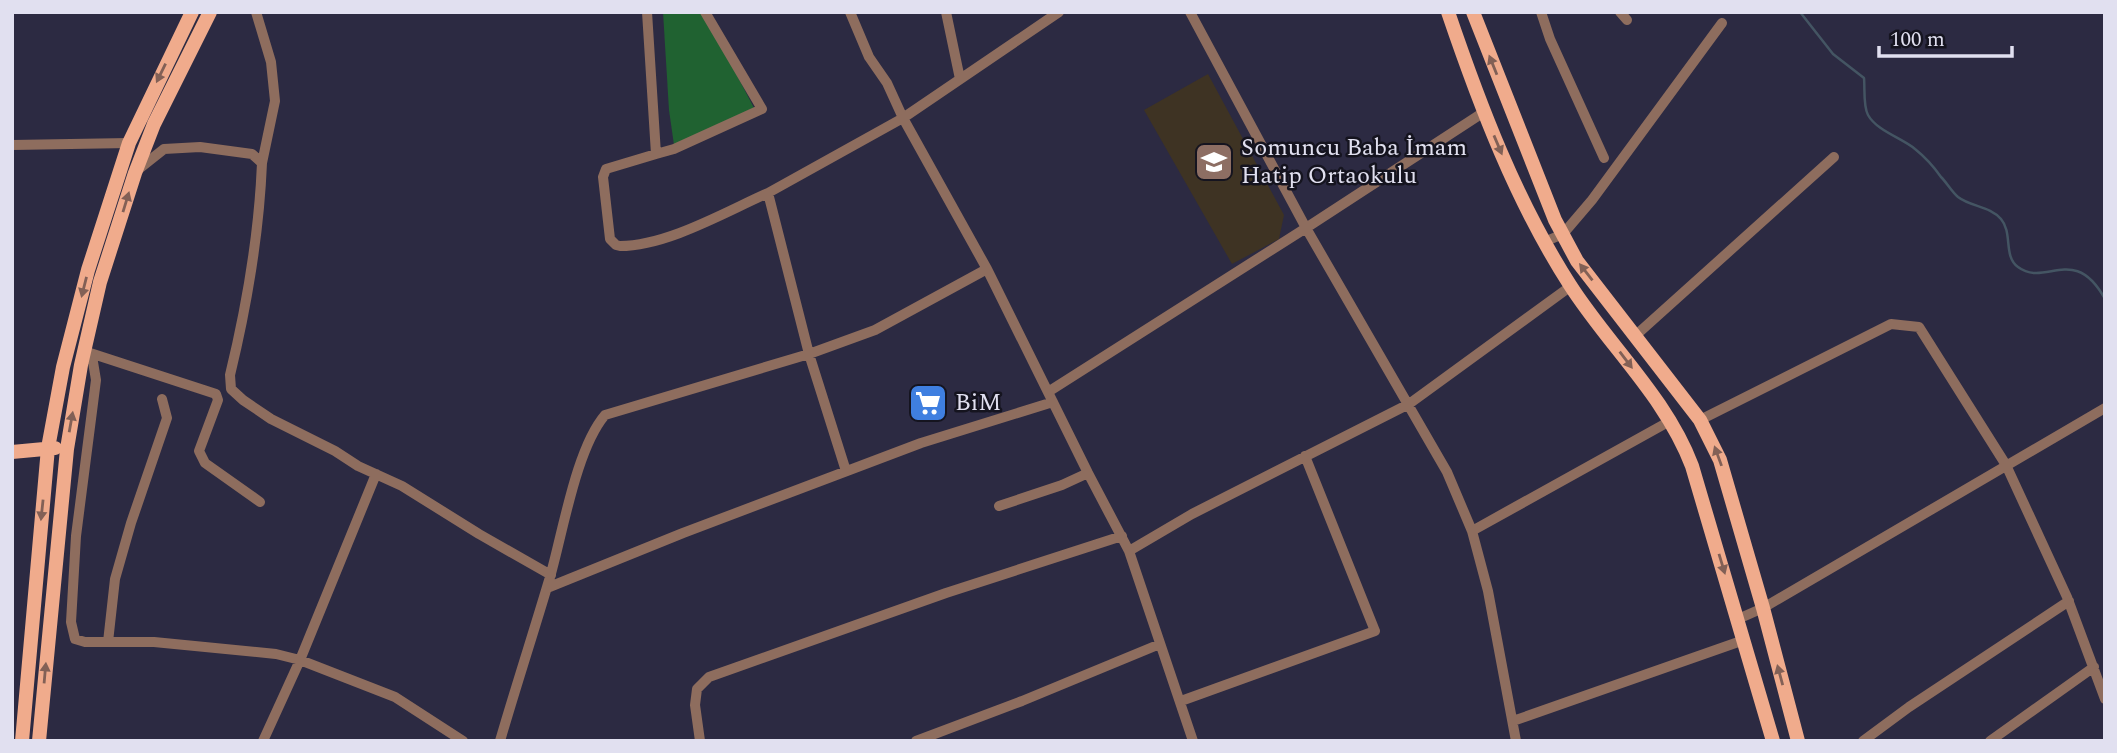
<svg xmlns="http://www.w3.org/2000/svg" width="2117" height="753" font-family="Spectral,serif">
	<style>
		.education { fill: #3e3323 }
		.green { fill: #206231 }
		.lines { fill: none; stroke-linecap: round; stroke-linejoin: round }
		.stream { stroke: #445563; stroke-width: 2.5 }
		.minor { stroke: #8e6d5e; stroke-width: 10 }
		.major { stroke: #f0ab8c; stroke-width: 14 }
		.oneway { fill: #826056 }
		.labels { text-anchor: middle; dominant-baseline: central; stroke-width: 5; stroke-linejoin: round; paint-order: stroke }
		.poi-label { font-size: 24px; fill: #e1e0f0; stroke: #15141f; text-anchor: start }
	</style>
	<rect width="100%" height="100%" fill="#2c2a42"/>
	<path class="education" d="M1208,74L1284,215L1279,239L1232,264L1144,110Z"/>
	<path class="green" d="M663,12H704L754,108L674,145L669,110Z"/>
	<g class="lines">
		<path class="stream" d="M1755,12H1760
			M1800,12L1833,54L1864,78C1865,88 1863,106 1868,115C1877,131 1902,138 1915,149C1925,157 1934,167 1941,177C1947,183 1952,192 1958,197C1971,207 1990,206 2001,219C2013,233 2003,256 2018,267C2046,288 2074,243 2105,299"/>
		<path class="minor" d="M256,12L271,62L275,101L262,163
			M647,12L656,154L606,169L603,177L610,239L616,245L620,246C667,246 725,212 768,193
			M850,12L869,57L887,83L903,118L987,269L1088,473L1129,551L1193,741
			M946,12L960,79
			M1541,12L1550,39L1604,158
			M1620,12L1627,20
			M1484,112L1306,228L1447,472L1472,531L1488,591L1516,741
			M12,145L129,143
			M656,154L674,149L762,109L705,12
			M135,172L164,149L200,147L252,154L262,163C259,235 247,305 230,375L231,389L243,400L271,419L335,451L358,466L402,486L479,534L551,575
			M1544,242L1563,234L1592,200L1722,23
			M1635,336L1834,157
			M84,351L216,394L218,400L199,451L205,463L260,502
			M84,353L93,362L96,380L76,536L71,622L75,639L85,642H154L276,654L300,660L395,697L463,741
			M1048,392L1306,228L1190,12
			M1700,420L1891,324L1919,327L2006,465L2067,597L2105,699
			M846,471L809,354L768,193L903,118L1059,12
			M999,506L1062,485L1088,473
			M1472,531L1670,421
			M1129,551L1192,514L1409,404L1571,286
			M547,588L683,533L921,443L1053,402
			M1738,619L1763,608L2105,408
			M108,642L115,579L131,523L167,418L162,399
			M1181,701L1375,631L1305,456
			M1513,721L1744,640
			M263,741L300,660L376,474
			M500,741C516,686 534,631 550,577C563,532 576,449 605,415L809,354L875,330L987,269
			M700,741L695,705L697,689L709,677L946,593L1122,536
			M916,741L1022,701L1160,644
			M1863,741L1909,707L2069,601
			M1990,741L2094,667"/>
		<path class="major" d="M1448,12C1480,106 1516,201 1570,285C1609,346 1666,397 1692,466L1773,741
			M1473,12L1555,220L1577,261L1700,420L1720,460L1763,608L1798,741
			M12,452L55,448
			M22,741L48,448L63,367L88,270L129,143L192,12
			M39,741L67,449L81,365L100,282L135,173L154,124L210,12"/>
	</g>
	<defs><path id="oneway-solid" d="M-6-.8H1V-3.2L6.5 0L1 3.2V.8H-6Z" transform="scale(1.75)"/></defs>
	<g class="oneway">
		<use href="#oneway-solid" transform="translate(1493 65) rotate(-112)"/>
		<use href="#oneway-solid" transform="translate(161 73) rotate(116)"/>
		<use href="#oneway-solid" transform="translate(1498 145) rotate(67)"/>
		<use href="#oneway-solid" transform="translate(126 202) rotate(-73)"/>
		<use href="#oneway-solid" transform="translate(1586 272) rotate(-128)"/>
		<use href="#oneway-solid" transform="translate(84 287) rotate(104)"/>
		<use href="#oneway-solid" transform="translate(1626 360) rotate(53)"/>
		<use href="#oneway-solid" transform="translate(71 422) rotate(-80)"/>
		<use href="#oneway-solid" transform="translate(1718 456) rotate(-110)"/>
		<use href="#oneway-solid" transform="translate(42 510) rotate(96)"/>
		<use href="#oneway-solid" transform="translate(1722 564) rotate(73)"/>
		<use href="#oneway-solid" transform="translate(45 673) rotate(-85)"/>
		<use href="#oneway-solid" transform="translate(1780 675) rotate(-105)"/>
	</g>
	<defs>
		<symbol id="school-square" viewBox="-11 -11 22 22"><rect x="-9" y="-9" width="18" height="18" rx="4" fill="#8d6e63" stroke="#15141f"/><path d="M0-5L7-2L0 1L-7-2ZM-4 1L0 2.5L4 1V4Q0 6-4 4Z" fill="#fff"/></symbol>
		<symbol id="supermarket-square" viewBox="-11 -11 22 22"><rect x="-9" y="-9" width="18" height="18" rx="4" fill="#3f7fe0" stroke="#15141f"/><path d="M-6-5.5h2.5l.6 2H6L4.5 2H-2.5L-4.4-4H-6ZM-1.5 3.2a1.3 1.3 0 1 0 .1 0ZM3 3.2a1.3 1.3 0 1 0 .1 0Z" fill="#fff"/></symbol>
	</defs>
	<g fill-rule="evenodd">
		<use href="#school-square" x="1192" y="140" width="44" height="44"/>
		<use href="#supermarket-square" x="906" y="381" width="44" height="44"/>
	</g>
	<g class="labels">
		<g class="poi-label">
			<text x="1241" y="148">Somuncu Baba İmam<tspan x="1241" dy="28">Hatip Ortaokulu</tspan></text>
			<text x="955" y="403">BiM</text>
		</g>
	</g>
	<rect width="2117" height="753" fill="none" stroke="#e1e0f0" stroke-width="28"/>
	<path d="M1879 46v10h133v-10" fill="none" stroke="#e1e0f0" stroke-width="3.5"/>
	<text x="1890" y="46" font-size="21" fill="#e1e0f0" stroke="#15141f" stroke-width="5" paint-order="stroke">100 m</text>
</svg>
